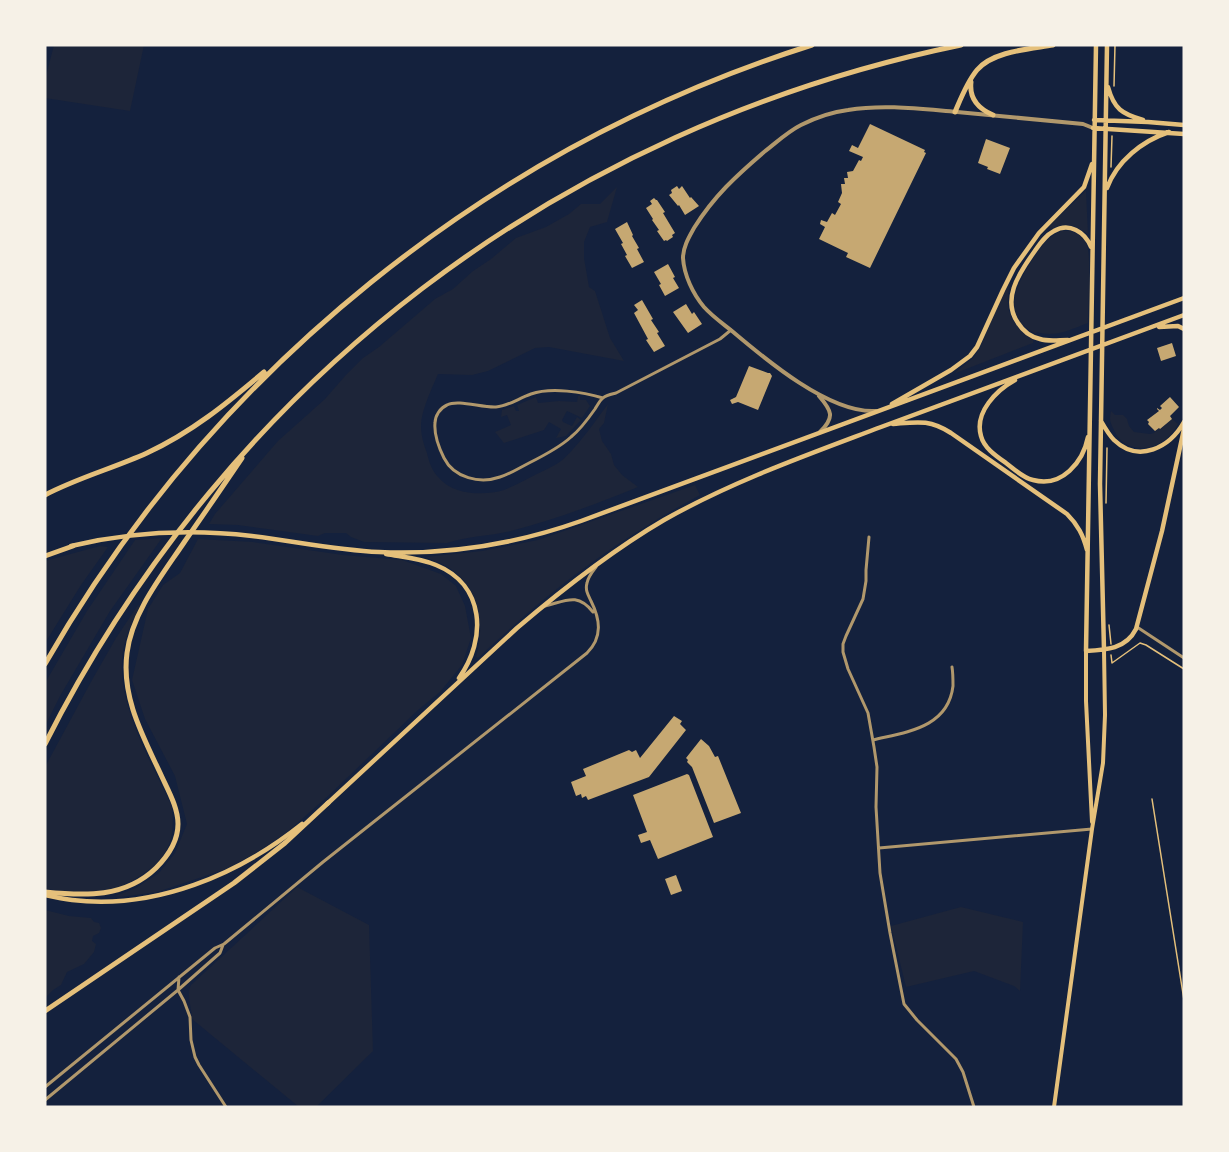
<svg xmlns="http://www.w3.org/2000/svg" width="1229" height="1152" font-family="'Noto Serif',serif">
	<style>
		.green { fill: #1d2539 }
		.building { fill: #c6a872 }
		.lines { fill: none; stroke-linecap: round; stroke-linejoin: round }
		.path { stroke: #e5c07b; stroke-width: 1.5 }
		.minor { stroke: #b1986c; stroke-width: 3 }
		.tertiary { stroke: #b1986c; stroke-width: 4 }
		.secondary { stroke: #e5c07b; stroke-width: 4 }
		.primary { stroke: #e5c07b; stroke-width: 4.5 }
		.motorway { stroke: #e5c07b; stroke-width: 5 }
	</style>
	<rect width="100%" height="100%" fill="#14213d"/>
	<path class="green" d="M54,45H144L130,111L45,98V80Z
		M617,187L607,222L590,227L584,242V258L589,287L595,291L610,338L624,361L549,347L535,348L488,371L472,375L438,374C432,388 421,411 421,426C421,436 424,445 427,453C429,462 432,471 439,478C453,495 484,496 504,490C514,486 523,481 533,476C542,471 553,467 561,461C577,448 596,420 608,404L604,423L599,429L602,441L611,454L614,465L622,475L638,487C597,504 553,520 511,531C490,536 468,536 447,543L364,542L351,537L346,533H325L318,536L238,525L209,524L215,514L278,441L325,399L345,376L363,358L379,347L435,299L453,289L473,271L491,259L516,238L546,227L569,214L581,204H600Z
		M1086,191L1088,234C1073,225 1068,221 1051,229L1049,226Z
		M1062,231C1072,230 1081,234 1086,243C1092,253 1088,308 1088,323C1071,329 1056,338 1037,332L1036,334C1002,317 1014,290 1029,265C1037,252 1047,236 1062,231Z
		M1010,283C1010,287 1008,292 1008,297C1006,316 1018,330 1033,340V343L956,373V372L973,358L980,348L1002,296Z
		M578,396H580V400H586L590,406L582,418L567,411L562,420L563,422L572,426L577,417L581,420L566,436L556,438L561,429L549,422L544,430L504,443L495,432L511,425L507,415L501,417L502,410L514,406L516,411H519L517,405L536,397L538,403L559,401L577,402Z
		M1111,411L1115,415H1123L1127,419L1129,426L1134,432L1150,434L1154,433L1159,428L1161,429L1172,419L1178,424C1175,430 1171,435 1166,439C1151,452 1124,452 1115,432C1110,422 1109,421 1111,411Z
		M695,485L700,495C650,522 602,553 558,588C530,610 504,634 478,658L476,657C486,622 479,586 446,566C439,562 431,560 425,557L482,551L538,540Z
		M162,538L110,611L60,696L45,726V683L87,611L135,540Z
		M198,539L253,542L343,555L402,560L441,574L456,586L465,606L471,638L462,665L440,692L418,710L327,797L286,833L254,854L226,869L157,892L121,897L115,896L136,888L159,873L175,853L187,824L175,776L145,719L132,680L148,609L163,585L180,573Z
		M100,546L108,547L81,585L45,643V561Z
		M138,605L140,606C131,624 122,643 122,663C120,710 153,765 172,807C176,843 166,861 135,879C126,884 116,889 105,891C85,894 65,892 45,889V767L92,680L116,638Z
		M297,887L369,925L373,1051L316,1107H299L192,1019C192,1008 186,995 191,985Z
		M961,907L1023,922L1020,991L1014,986L974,971L906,987L891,926Z
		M45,910L69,916L91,918L94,922L99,923L101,928L99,933L93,936L92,941L96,944L94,952L84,964L67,972L61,985L53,990L45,998Z"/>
	<path class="building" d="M870,124L925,150L924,152L926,153L870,268L846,257L848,253L819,239L825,227L820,224L821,220L827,222L832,213L835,215L841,204L838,202L842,193L841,184H845L844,178H848L847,172L853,171L859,160L861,161L863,157L849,151L852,145L858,148Z
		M986,139L1010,148L1000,174L987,169L988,167L978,163Z
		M677,186L679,189L682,186L690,198L691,197L699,206L685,215L679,205L678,206L669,195L672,193L671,190Z
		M654,198L656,200H657L665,212L663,213L675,233L672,235L673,237L667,241L666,240L664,241L657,231L659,230L652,220L653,219L646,208L652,204L650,201Z
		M627,222L633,235L632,236L639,248L637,249L644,262L632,268L625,256L627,255L621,244L623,243L615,229Z
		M668,264L675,277L673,278L679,288L665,296L659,285L661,284L654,272Z
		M642,300L653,319L651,320L659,332L657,333L665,346L654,352L646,340L648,339L634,313L638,310L634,305Z
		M686,304L692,314L694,312L702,324L688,333L673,312Z
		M1172,343L1176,356L1161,361L1157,348Z
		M749,366L768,373H770L772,376L758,410L738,402L732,404L730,400L736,397Z
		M1170,397L1179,407L1170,416L1172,419L1160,429L1159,428L1155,431L1148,424L1149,422L1147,420L1159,411L1157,409V408L1160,410L1162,408L1160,406Z
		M674,716L682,721L680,724L686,730L649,777L588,800L586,796L582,798L581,794L576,796L571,782L586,776L583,769L629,750L632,752L636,750L640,758Z
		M701,739L709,746L715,757L718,756L741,813L714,823L692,767L687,762L688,760L686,758Z
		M687,774L689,775L713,837L658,859L650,840L641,843L638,835L647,832L633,795Z
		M676,875L682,891L671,895L665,879Z"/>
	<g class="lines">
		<path class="path" d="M1114,86L1115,45
			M1111,167L1112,136
			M1106,503L1107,448
			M1109,625L1111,644
			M1111,655L1112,663L1140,643L1146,645L1184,669
			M1152,799L1184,1000"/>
		<path class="minor" d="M603,398C583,392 551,387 531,394C519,398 509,406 496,407C482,408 458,399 447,405C440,408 435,416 435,423C434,434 439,448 444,458C454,478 480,484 500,477C510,474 519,468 529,463C543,456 559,448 571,437C581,429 588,419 595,409C597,406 600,400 603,398C606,395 612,394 616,393L720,339L731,330
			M869,537L866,570V581L863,599L846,636L843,644V652L848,669L868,713L874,747L877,767L876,807L880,873L890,933L904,1004L917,1020L956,1059L963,1072L974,1107
			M545,606C566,601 577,592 593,612
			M1137,627L1184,658
			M873,740C906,732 948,728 953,686C953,680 953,673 952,667
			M879,848L1092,829
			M179,977L178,990L184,1001L190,1017L191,1040L195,1057L199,1065L226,1107
			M45,1087L215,948L224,944L323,862L587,653C603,637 600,619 591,601C588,595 585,590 587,583C588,577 592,572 596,567
			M45,1100L178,990L220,953L223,945"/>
		<path class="tertiary" d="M819,396C832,411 835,417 820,432
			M876,411C830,414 765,359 732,331C722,323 712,316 704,307C693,294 684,275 683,258C683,247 689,237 694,228C714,196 736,176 764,152C776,143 787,132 801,125C815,118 832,112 848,110C884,104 921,109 957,112C999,116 1041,120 1083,124L1093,128"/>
		<path class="secondary" d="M1086,651V701L1092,822
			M1054,1107L1092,829L1103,763L1105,715L1104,650"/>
		<path class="primary" d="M1096,45C1091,247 1091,449 1086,651C1106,650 1126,649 1136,629L1162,531L1184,429
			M1108,87C1114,109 1122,114 1143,120
			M1094,120L1148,122L1184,125
			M1093,128L1184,134
			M1107,188C1117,161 1142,141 1169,132
			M1159,327L1178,326L1184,329
			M1068,340C1059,340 1049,342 1040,339C1031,337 1023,331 1018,323C1002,300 1018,275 1032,255C1038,247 1044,236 1054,231C1069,222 1085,232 1091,247
			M1015,380C997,390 974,412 981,436C984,448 996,456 1006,463C1014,469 1023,478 1033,480C1062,488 1083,462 1088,437
			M892,404L951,370L970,356L977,347L1003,290L1014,268L1039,233L1084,187L1092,164
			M1101,421C1105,428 1109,435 1114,440C1139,464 1170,447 1184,422
			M893,424C917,422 929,419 951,433L1067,514C1078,525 1083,535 1087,550
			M71,546C130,532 191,529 252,536C294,541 336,550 379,552C447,555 516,544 581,521L1184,298
			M386,554C403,557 420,558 436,565C485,585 487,639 459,678
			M1104,650L1100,484L1107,45
			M327,804L517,628C564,588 611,551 664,520C733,481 807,455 881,427C982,389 1083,352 1184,315
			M45,895C54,897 63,899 72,900C155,910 238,875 302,824"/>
		<path class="motorway" d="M971,82C969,99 979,109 993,115
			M955,112C961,98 967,82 977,70C993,51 1030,49 1053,45
			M45,495C77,478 114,468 147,453C192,432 226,404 264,372
			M45,556L73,546
			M45,664C213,370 490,147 812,45
			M45,744C229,379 562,127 961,45
			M45,892C85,896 125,898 156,868C168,856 178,842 178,824C178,808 169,792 162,777C144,738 121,698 127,653C132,612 163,574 185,541C204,514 223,486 242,458
			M45,1011L234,883L285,843L328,803"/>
	</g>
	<rect width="1229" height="1152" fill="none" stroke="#f6f1e7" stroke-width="93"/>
</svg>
